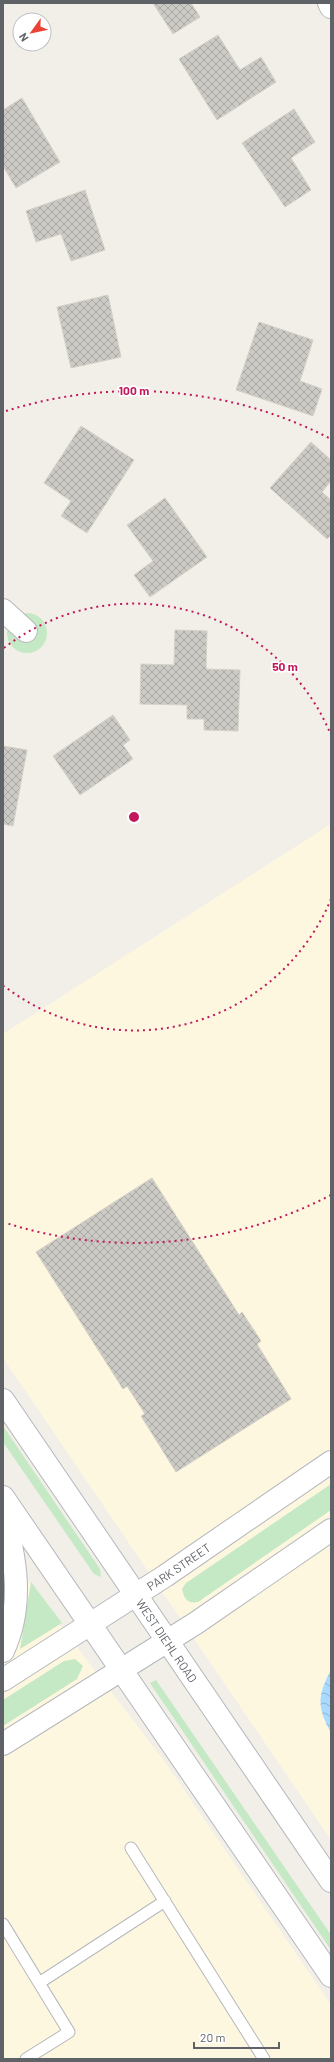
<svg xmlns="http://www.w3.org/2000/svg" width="334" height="2062" font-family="Barlow,sans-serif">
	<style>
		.commercial { fill: #fef7e0 }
		.grass { fill: #c5e8c5 }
		.water { fill: url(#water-waves) }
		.building { fill: url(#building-cross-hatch); stroke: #d6d1c6 }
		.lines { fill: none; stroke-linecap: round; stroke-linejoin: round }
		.service-casing { stroke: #b5b8bc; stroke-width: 13 }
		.minor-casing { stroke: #b5b8bc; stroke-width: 24 }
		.tertiary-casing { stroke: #b5b8bc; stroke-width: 24 }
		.service { stroke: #fff; stroke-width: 11 }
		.minor { stroke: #fff; stroke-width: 22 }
		.tertiary { stroke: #fff; stroke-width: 22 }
		.ring { fill: none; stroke: #c2185b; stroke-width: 2; stroke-dasharray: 2 4 }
		.labels { text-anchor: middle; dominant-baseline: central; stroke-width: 3.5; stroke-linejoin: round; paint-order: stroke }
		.street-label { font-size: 12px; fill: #5f6368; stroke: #fff }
		.centre { fill: #c2185b; stroke: #fff; stroke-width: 2 }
		.ring-label { font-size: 12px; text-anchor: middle; font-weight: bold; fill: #c2185b; stroke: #fff; stroke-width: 3.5; stroke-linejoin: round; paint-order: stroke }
	</style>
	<defs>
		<pattern id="water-waves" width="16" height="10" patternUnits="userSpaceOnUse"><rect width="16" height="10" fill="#aadaff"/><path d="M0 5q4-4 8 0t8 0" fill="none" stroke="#8eb4d2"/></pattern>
		<pattern id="building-cross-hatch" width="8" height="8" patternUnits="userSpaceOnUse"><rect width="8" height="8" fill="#cccac5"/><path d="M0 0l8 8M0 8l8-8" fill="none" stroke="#a9a8a4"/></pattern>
	</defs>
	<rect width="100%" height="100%" fill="#f1efe8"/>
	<path class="commercial" d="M331,824V1840L3,1358V1034Z
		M3,1544L50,1612L165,1762L331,2005V2059H3Z"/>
	<path class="grass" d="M7 633a20 20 0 1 1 40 0a20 20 0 1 1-40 0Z
		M3,1426L100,1569L101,1577L94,1574L3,1442Z
		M331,1484V1510L198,1602C188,1604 184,1599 182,1589L186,1583Z
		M31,1582L62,1623L20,1649Z
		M75,1659L83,1666L77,1679L3,1726V1700L64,1661Z
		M156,1680L331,1935V1950L150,1683Z"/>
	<path class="water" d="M331,1670V1733C317,1707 317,1696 331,1670Z"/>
	<path class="building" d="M153,3H191L200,17L173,34Z
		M218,35L240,70L261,57L276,82L217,120L179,59Z
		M22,98L60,162L16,188L3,166V110Z
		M294,109L315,142L291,158L311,190L285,207L242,143Z
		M85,190L105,250L71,261L61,234L36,242L26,211Z
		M108,295L121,357L71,368L57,307Z
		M259,322L313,340L300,381L322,389L313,416L236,390Z
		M81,426L134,460L87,533L61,516L71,501L44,483Z
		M311,442L331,460V481L322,492L331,500V535L327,539L270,488Z
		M165,498L207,557L150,597L134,575L153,561L127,525Z
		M175,630L207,631L206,669L240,670L238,731L204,730V719H187V705L140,704L141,664L174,665Z
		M113,715L130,740L123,745L133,759L80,795L53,756Z
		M3,746L27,750L13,826L3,824Z
		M152,1178L239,1315L242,1312L261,1341L257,1344L291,1399L176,1472L141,1416L145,1414L127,1386L123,1389L36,1252Z"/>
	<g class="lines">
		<defs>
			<path id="service" d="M131,1848L264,2059
				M3,1924L69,2032L26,2059
				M39,1983L165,1901"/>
			<g id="minor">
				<path d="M329,3L331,7"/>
				<path d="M3,610L26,631"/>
				<path id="s1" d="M3,1680L165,1576L331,1462"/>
				<path d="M3,1744L196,1623L331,1530"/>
			</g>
			<g id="tertiary">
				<path id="s2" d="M3,1400L331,1881"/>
				<path d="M3,1497L331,1976"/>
				<path d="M3,1509C15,1557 25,1604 3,1651"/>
			</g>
		</defs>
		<use href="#service" class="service-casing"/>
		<use href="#minor" class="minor-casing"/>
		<use href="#tertiary" class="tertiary-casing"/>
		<use href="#service" class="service"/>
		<use href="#minor" class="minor"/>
		<use href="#tertiary" class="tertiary"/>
	</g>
	<g class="ring">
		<path d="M331 899A213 213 0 0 1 4 986M4 648A213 213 0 0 1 331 735"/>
		<path d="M331 1195A426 426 0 0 1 6 1223M6 411A426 426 0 0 1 331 439"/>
	</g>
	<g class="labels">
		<g class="street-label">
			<text stroke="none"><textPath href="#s1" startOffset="209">PARK STREET</textPath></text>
			<text stroke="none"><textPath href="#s2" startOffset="291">WEST DIEHL ROAD</textPath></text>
		</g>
	</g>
	<circle cx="134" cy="817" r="6" class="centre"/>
	<g class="ring-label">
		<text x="134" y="395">100 m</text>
		<text x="285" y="671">50 m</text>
	</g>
	<rect width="334" height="2062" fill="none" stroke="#5f6368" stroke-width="8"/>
	<g transform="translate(32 32) rotate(237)"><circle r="19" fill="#ffffff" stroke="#bfc1c3"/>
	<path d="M0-3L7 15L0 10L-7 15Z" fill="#ea4335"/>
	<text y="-6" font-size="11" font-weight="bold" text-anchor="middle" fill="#5f6368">N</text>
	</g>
	<path d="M194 2042v6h85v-6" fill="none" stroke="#5f6368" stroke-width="2"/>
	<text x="200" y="2042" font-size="12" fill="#5f6368" stroke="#ffffff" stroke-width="3" paint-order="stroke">20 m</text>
</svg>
